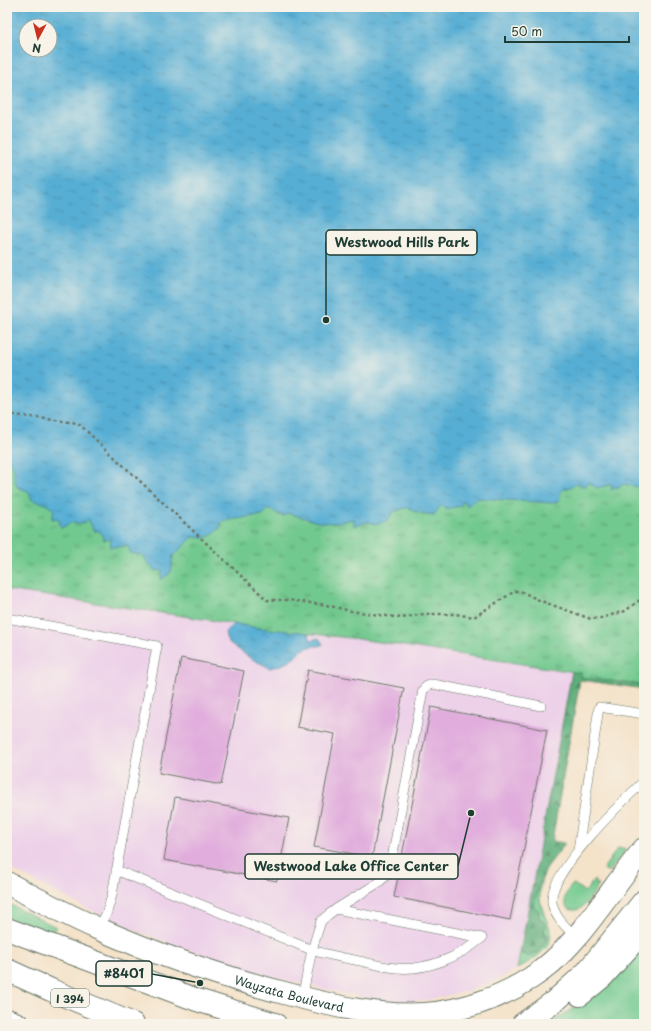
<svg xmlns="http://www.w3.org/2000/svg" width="651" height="1031" font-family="'Playpen Sans',sans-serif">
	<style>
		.built { fill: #edd1e9 }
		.green { fill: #72c98f; stroke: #488362 }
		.forest { fill: url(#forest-firs); stroke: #3e7557 }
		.park { fill: url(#park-tufts); stroke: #488362; fill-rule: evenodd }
		.water { fill: url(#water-ripples); stroke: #3b7684; fill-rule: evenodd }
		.building { fill: #e1addd }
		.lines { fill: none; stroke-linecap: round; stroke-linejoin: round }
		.lane-casing { stroke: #6a7768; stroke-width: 10 }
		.secondary-casing { stroke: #6a7768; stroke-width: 24 }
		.highway-casing { stroke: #6a7768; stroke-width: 24 }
		.path { stroke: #6a7768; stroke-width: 2.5; stroke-dasharray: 3 3; stroke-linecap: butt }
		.lane { stroke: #fff; stroke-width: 9 }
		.secondary { stroke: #fff; stroke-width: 22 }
		.highway { stroke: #fff; stroke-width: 22 }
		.labels { text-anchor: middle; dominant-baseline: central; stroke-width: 3; stroke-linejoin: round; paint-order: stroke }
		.shield { fill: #f7f3e8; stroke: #60746a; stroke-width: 1 }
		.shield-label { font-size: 11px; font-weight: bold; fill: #1f3d34 }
		.street-label { font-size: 12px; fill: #1f3d34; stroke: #f7f3e8 }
		.leader { fill: none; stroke: #1f3d34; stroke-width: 1.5 }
		.callout-dot { fill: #1f3d34; stroke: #f7f3e8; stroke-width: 1.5 }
		.callout { fill: #f7f3e8; stroke: #1f3d34; stroke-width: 1.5 }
		.callout-label { font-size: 13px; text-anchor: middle; font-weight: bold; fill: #1f3d34 }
	</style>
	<defs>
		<pattern id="forest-firs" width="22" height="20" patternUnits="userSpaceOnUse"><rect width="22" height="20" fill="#5dad7a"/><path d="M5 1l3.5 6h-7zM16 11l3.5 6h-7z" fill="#4c8e65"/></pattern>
		<pattern id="park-tufts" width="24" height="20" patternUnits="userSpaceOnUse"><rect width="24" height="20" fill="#72c98f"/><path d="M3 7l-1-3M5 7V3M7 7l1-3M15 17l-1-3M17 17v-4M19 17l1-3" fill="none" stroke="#5da476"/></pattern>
		<pattern id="water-ripples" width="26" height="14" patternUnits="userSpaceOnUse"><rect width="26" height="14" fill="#57aed4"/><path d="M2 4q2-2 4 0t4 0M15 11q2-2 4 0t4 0" fill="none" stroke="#478fad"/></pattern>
	</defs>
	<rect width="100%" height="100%" fill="#f7f3e8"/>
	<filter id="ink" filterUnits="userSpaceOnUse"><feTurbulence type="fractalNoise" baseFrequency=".025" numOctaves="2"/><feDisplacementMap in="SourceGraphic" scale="8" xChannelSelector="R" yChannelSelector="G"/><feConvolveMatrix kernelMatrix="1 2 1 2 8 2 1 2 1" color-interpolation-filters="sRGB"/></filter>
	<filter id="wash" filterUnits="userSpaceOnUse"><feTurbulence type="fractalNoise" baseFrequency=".012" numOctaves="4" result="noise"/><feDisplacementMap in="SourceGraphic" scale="16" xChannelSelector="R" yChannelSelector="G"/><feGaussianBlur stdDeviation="0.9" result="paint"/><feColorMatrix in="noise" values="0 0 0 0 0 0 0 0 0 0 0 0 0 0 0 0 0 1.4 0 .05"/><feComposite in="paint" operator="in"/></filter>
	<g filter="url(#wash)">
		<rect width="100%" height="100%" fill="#f4e2c9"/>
		<path class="built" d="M7,590L210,620L258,628L359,639L572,671L517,969L502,977L471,990L428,1000L410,1001H393L367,998L332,991L278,978L232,965L174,945L129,928L84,907L7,867Z"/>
		<path class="green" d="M618,848H623L626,850L609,872L603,869Z
			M542,879C540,888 539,895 541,904C543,916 555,931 549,943C543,955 527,963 517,969L520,953L528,956L547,940L548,936L544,931V922L539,918L532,906L538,890L539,882Z
			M594,880L596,884L599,885C591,896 582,917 567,908C562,899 566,893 572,885L574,884L585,892Z
			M7,903L56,927L50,937L7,918Z
			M644,941V1024H548L577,1006L602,987Z"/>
		<path class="forest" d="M572,671L581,673V677L644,685V689L580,680L552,841L564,843V845L547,867L542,879L539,882L538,890L533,906L539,911V918L544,922L546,926L544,931L548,936C546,942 541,947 538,953H534L528,956L520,953Z"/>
		<path class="park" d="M7,7H644V685L581,677V673L359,639L258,628L210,620L7,590ZM26,26H50V50H26Z"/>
		<path class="water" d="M7,7H644V488L624,484L611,490L612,484L597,488L588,482L585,487L578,483L561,491L559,501L552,503L477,498L467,506L464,501L460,506L447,509L441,505L434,515L416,512L409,507L393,512L388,520L378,524L368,522L354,526V519L333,523L318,522L288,513L283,516L269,509L262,515L222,521L219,529L206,538L193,537L173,556L171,572L161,580L162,570L155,571L142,555L130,553L128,546L110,547L111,539L104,540L100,531H94L88,519L83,524L73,522L61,528L58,518L52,519L54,510L46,504L32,500L28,491L17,487L14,478V470L7,453ZM26,26H50V50H26Z
			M233,624L258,628L308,633L311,640L319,638L323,644L319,646H312L300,651L294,658L282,665L270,668L250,658L227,641L225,632Z"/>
		<g id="blocks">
			<path class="building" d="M181,658L244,671L221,785L159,773Z
				M308,670L404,688L372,857L314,847L335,734L297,727Z
				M431,707L547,730L510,920L394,897Z
				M175,797L289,818L277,881L164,860Z"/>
		</g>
	</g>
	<g filter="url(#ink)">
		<use href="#blocks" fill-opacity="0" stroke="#6a7768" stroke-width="1"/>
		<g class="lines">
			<defs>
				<path id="lane" d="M7,618L157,646L112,895L107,912L99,929
					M578,851L599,707L644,714
					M116,870L312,950C327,955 344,958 360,961C372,964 384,967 396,968C427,971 459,957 482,938
					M336,909L482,938
					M576,937C566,927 554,917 552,902C548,873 623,801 644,781
					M302,998L312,950L321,921L328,915L336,909L378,883L387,875L391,864L423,690L427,686L433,684L541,706"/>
				<g id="secondary">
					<path id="s1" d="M7,883C37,899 67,915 99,929C160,956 223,977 288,994C333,1006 379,1017 425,1014C462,1011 500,998 531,978C577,949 609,890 644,849"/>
				</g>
				<path id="highway" d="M7,929L197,1000L275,1024
					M7,970L51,990L133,1024
					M580,995L603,976L644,930
					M7,1020L17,1024
					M523,1024L555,1001L586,973L644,901"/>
			</defs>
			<use href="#lane" class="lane-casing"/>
			<use href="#secondary" class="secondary-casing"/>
			<use href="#highway" class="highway-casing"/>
			<path class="path" d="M7,414L78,423L267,600H288L326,605L351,611L401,618L424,614H455L474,617L515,591H520L541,601L591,619L601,618L625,611L644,597"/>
			<use href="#lane" class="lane"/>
			<use href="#secondary" class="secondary"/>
			<use href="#highway" class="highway"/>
		</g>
	</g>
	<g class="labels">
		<rect class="shield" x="51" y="989" width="38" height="18" rx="3"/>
		<g class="shield-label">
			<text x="70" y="998">I 394</text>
		</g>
		<g class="street-label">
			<text stroke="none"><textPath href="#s1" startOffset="304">Wayzata Boulevard</textPath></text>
		</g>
	</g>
	<path class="leader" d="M326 320L326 242M471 813L458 866M200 983L152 974"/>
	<g class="callout-dot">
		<circle cx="326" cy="320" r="4"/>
		<circle cx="471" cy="813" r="4"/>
		<circle cx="200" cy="983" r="4"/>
	</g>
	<g class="callout">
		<rect x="326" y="230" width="151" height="25" rx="4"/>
		<rect x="245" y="854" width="213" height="25" rx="4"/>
		<rect x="96" y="961" width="56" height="25" rx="4"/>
	</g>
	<g class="callout-label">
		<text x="402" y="247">Westwood Hills Park</text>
		<text x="351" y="871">Westwood Lake Office Center</text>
		<text x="124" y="978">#8401</text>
	</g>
	<rect width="651" height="1031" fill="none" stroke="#f7f3e8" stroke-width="24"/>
	<g transform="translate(38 38) rotate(187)"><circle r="19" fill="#f7f3e8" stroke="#a1aaa0"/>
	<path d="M0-3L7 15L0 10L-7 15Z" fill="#c8321e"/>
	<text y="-6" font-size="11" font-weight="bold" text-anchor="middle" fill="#1f3d34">N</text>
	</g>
	<path d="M505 36v6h124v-6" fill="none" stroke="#1f3d34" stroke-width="2"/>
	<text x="511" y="36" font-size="12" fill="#1f3d34" stroke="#f7f3e8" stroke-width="3" paint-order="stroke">50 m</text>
</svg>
